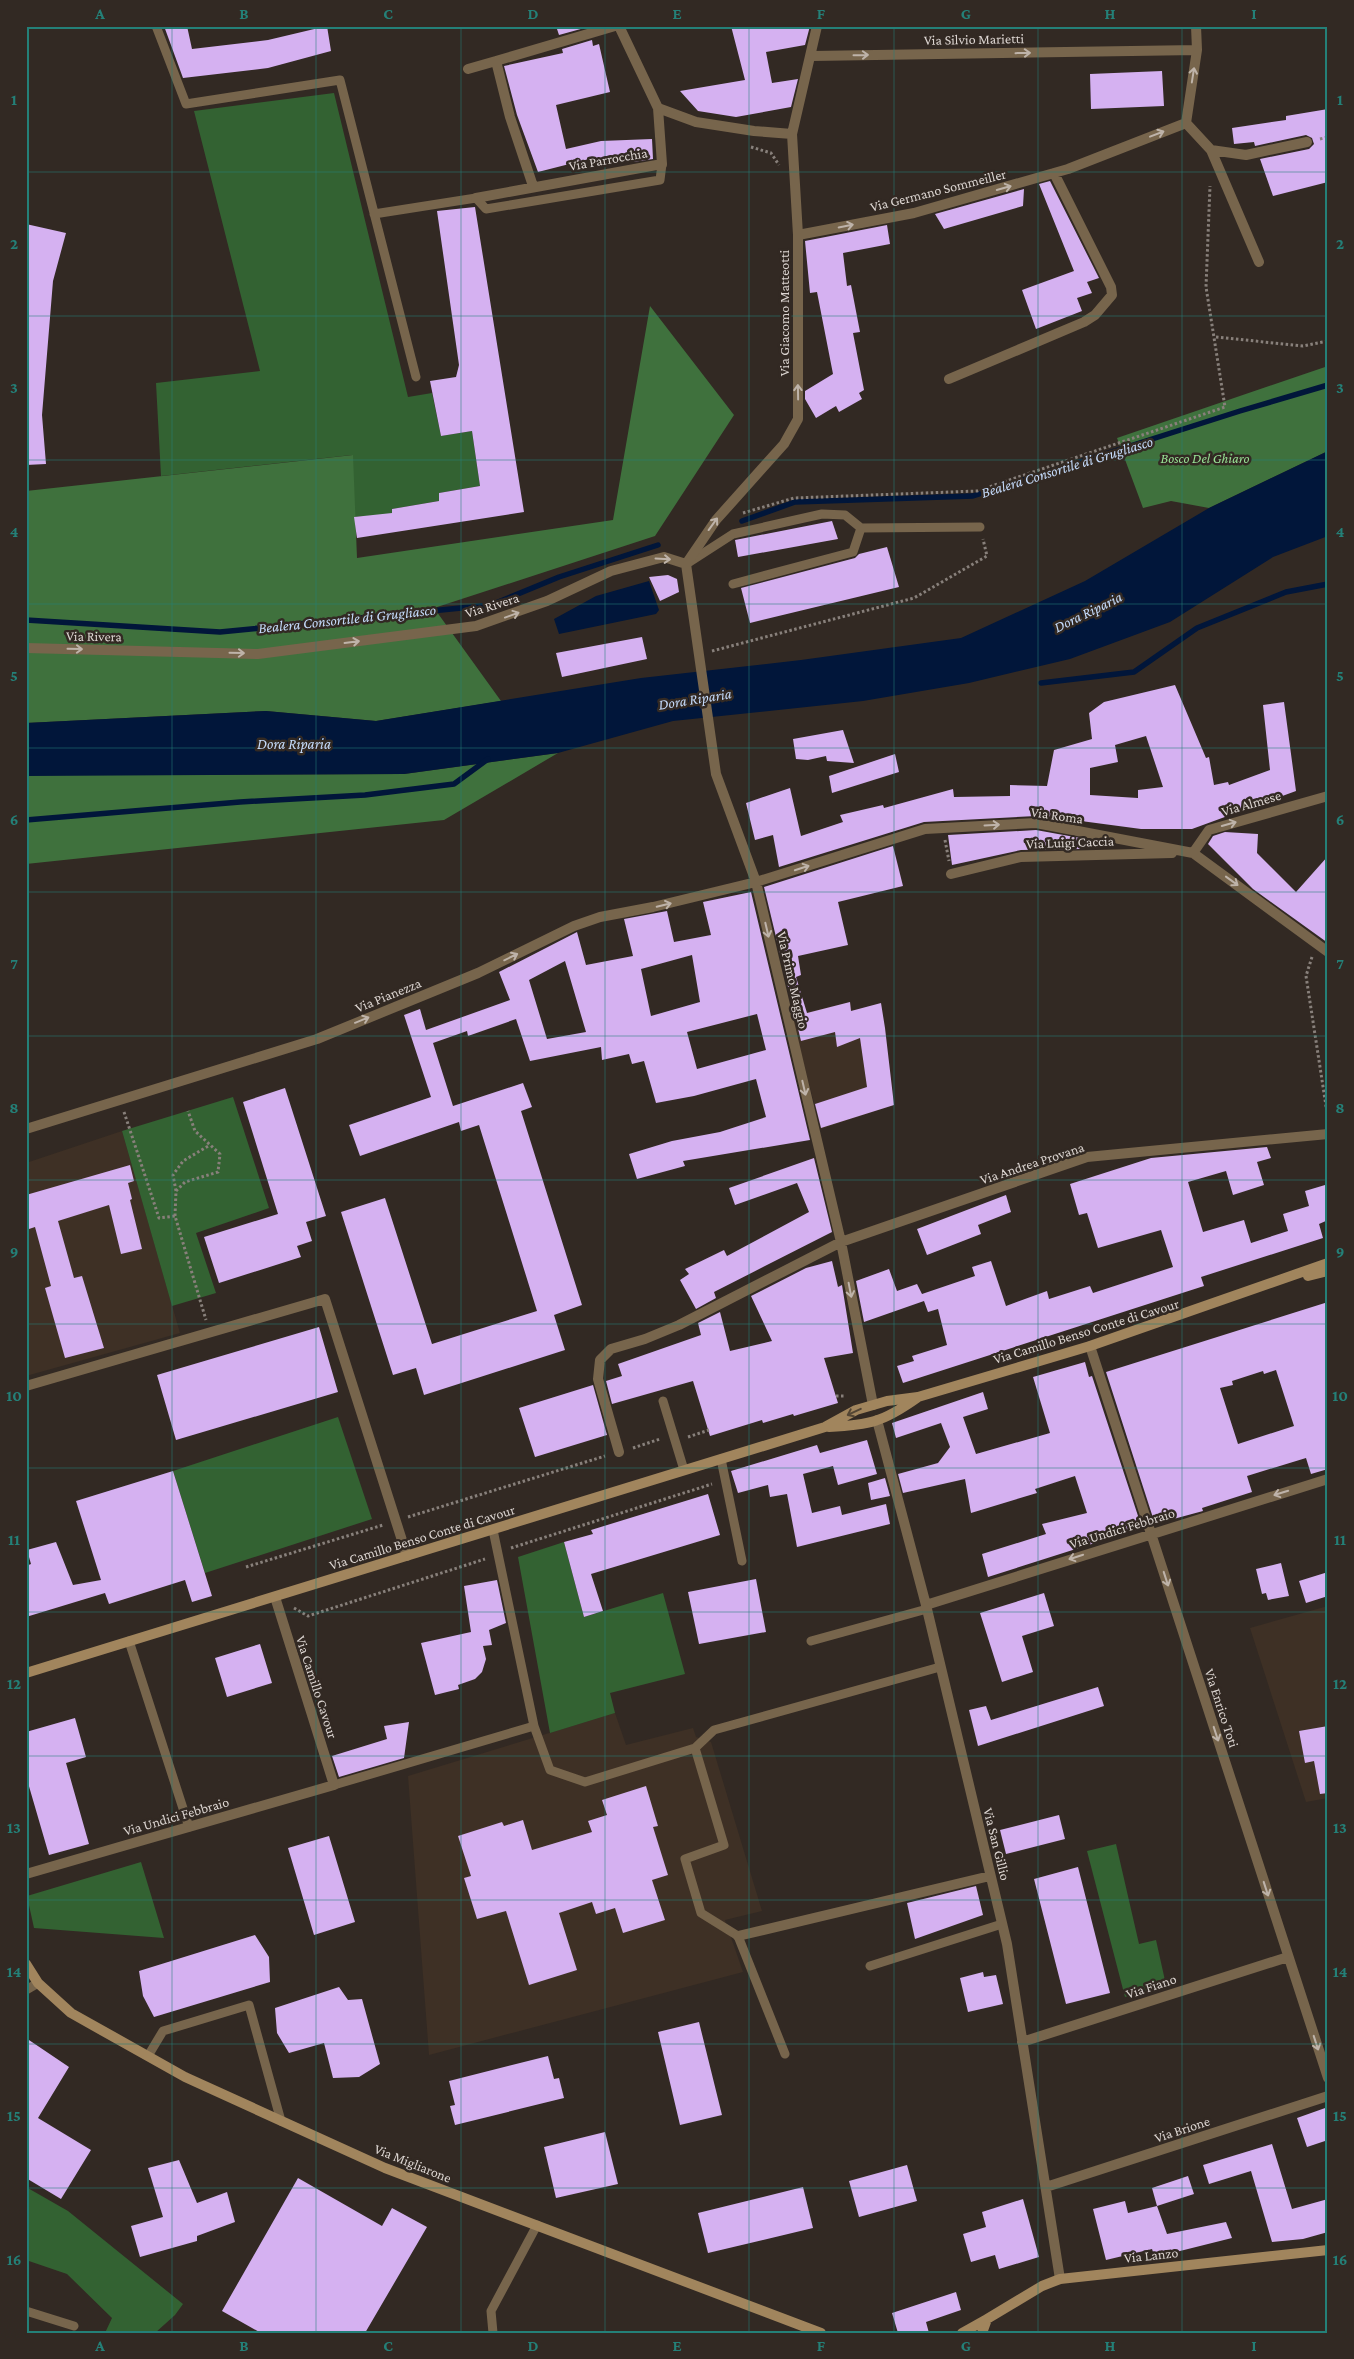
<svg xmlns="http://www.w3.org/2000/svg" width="1354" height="2359" font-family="'Crimson Pro',serif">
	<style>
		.built { fill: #3e3025 }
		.green { fill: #336232 }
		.forest { fill: #3f713d }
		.water { fill: #01163a }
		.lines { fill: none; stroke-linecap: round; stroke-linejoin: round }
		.stream { stroke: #01163a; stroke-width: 5.5 }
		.building { fill: #d5b1f1; fill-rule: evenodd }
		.path { stroke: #88807b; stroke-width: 3; stroke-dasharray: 2.5 2.5; stroke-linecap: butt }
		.lane { stroke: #77654c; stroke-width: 9 }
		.street { stroke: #77654c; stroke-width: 10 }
		.secondary { stroke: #a1855d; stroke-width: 10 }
		.oneway { stroke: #beb3a9 }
		.oneway2 { stroke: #534534 }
		.grid { fill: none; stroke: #248078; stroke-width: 1; stroke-opacity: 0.55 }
		.labels { text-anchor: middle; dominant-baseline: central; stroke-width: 5; stroke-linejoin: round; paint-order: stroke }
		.street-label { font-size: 14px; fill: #dcd5d1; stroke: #322923 }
		.park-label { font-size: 14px; font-style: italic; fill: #98e195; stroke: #322923 }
		.water-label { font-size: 15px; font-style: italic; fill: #c5dbfb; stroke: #322923 }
		.neatline { fill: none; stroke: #248078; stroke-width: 2 }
		.grid-label { font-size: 16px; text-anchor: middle; font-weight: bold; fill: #248078 }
	</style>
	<rect width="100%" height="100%" fill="#322923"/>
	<path class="built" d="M850,1002L852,1011L881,1003L894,1105L821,1129L791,1016Z
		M122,1131L180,1333L26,1376V1163Z
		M1328,1606V1798L1306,1802L1250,1628Z
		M615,1713L626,1745L693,1728L696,1737L711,1742L762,1911L725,1920L743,1972L429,2055L408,1776Z"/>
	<path class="green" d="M334,93L408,397L432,393L441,436L472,431L480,486L439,493V501L392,509L393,514L354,517L352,455L161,476L156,383L260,371L194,111Z
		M233,1097L269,1208L196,1233L216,1293L172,1306L122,1131Z
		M338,1417L372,1519L205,1573L173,1471Z
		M564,1542L584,1617L663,1593L685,1674L610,1693L615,1713L550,1733L518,1557Z
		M1116,1844L1139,1944L1156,1940L1166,1985L1125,1997L1087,1851Z
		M141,1862L164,1938L34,1928L27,1896Z
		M26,2187L68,2211L183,2304L175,2315L155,2333H105L112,2318L67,2274L26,2260Z"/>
	<path class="forest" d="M650,306L734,415L655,536L434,608L501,701L376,721L266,711L26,723V491L353,455L357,558L613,520Z
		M1328,366V451L1209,508L1171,501L1143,508L1117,438Z
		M558,753L444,820L26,864V775L404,774Z"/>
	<path class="water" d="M1328,451V536L1273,557L1170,622L1070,659L969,683L863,701L673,721L558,753L404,774L26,776V723L266,711L376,721L641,678L801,660L961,638L1085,581L1209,508Z
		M649,581L659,610L656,614L559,634L554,619L596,596Z"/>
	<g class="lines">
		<path class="stream" d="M742,521L795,502L973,496L1240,411L1328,385
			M26,620L220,632L491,605L559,577L658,545
			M1041,683L1134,672L1197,628L1286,592L1328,584
			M26,820L240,802L365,795L454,784L488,759"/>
	</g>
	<path class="building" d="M164,26H187L192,49L268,40L327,26L331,51L268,68L183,78Z
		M556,26H588V27L559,35Z
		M731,26H810L805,45L766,52L772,83L798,79L791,107L736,117L698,111L680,91L745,80Z
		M592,40L593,46L599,44L610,92L556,105L566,149L601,141L652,139L653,159L633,162L589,159L538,172L517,115L504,66L563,53L562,49Z
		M1162,71L1164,106L1091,109L1090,74Z
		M1328,109V182L1273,196L1260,159L1309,149L1314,144L1312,138L1306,135L1255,146L1254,142L1234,144L1232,128L1286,120V116Z
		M1050,181L1099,278L1087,282L1092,293L1077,298L1082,311L1036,329L1022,290L1074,271L1039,184Z
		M1024,189L1023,206L944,229L935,214Z
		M475,207L524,512L357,538L354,517L392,513V509L439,501V493L480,486L472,431L441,436L430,381L456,377L459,365L437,211Z
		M26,224L66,233L53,281L42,415L46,464L26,465Z
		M887,225L890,244L843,253L847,286L851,285L860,332L853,333L864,390L859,393L862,399L839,412L836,406L816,418L805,399V391L833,374L817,292L810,293L805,241Z
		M832,521L838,539L738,557L735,540Z
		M887,547L899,587L750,623L741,588L855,558L859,554Z
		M668,575L677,579L679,592L660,601L649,577Z
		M642,637L647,659L562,677L556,653Z
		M1175,685L1206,758L1209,757L1214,785L1228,782L1229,785L1270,770L1263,705L1284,702L1296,791L1192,829H1141L1081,821V825L1036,816L924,822L779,867L773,835L755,840L746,803L790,788L801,836L843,822L840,815L883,805L884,808L953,789L954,797L1010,796V785L1047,786L1054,750L1092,739L1089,713L1104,702ZM1146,736L1163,787L1138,790V798L1090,795V768L1118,762L1115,745Z
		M843,730L854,763L827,761L826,756L808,760L796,759L793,739Z
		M895,754L899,772L832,793L829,776Z
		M1036,830L1080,838V849L1021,850L952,865L948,835Z
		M1225,832L1258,834L1257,853L1296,892L1328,856V943L1253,889L1208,844L1213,836Z
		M893,846L903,886L838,902L848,945L798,956L801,975L796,977L807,1013L850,1002L851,1011L881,1003L885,1028L894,1105L821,1128L815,1104L867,1087L860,1038L837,1047L835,1032L801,1041L764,887Z
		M751,892L810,1140L683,1161L685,1166L637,1179L629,1154L672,1141L720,1132L766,1117L756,1079L694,1096L656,1103L644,1061L632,1064L629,1054L602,1060L601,1047L530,1061L516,1019L468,1036L467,1031L433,1043L453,1106L523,1083L532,1107L521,1111L582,1305L554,1315L565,1350L424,1395L416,1368L393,1375L341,1212L385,1198L432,1344L537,1311L479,1125L461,1131L459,1122L360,1156L349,1125L431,1097L404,1015L420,1009L426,1030L510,1000L499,972L577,932L586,965L633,956L624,919L667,911L674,942L711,935L703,902ZM692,955L700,1002L651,1016L641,969ZM565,961L586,1032L547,1039L529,980ZM757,1014L766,1050L697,1069L687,1032Z
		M285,1088L326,1216L306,1222L312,1241L297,1246L301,1257L219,1283L204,1237L278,1214L243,1102Z
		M1267,1147L1271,1158L1257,1162L1264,1185L1233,1195L1226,1171L1188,1182L1203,1232L1244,1220L1251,1243L1288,1231L1283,1214L1309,1206L1305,1191L1325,1185L1328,1195V1220L1319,1224L1323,1238L1201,1277L1204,1286L903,1383L897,1366L914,1361L912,1356L947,1345L938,1309L928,1312L924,1301L864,1322L856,1281L889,1269L897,1291L917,1284L922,1294L975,1276L972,1267L991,1261L1006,1306L1047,1291L1049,1299L1090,1286L1093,1293L1173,1267L1161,1230L1098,1248L1087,1213L1079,1215L1070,1184L1151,1158Z
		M814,1158L832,1232L714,1292L716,1298L696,1309L680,1280L689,1274L685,1269L724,1250L727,1256L809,1212L797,1183L735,1205L729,1188Z
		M130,1165L134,1181L128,1183L132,1199L130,1200L142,1249L121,1254L109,1205L58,1221L74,1278L82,1276L104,1348L65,1358L45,1288L51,1286L35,1227L26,1230V1195Z
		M1006,1195L1011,1212L978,1225L981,1234L927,1255L917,1229Z
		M832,1261L838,1287L842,1285L853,1353L824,1358L838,1403L794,1416L793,1414L763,1423L762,1420L710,1436L693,1381L612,1404L606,1381L622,1376L618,1364L701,1335L698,1323L720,1312L730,1351L772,1341L751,1296L806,1268Z
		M1328,1302V1469L1311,1474L1306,1458L1247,1476L1252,1492L1202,1508L1203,1511L1155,1524L1106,1372ZM1276,1370L1294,1426L1238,1444L1220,1388L1233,1385L1232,1381L1263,1371L1264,1374Z
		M319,1327L338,1392L176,1440L157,1375Z
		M1085,1362L1089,1377L1092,1376L1142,1528L988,1577L982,1554L1046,1534L1042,1524L1087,1513L1075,1476L1035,1489L1037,1493L971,1513L965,1479L903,1493L898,1474L938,1463L950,1447L941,1423L896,1438L892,1423L983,1392L988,1409L963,1417L976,1454L1050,1433L1033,1377Z
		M593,1385L607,1435L535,1457L519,1408Z
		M867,1440L877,1474L838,1485L833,1466L803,1474L812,1513L840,1506L842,1515L886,1504L890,1524L797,1547L787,1494L770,1497L768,1485L738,1493L731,1471L817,1445L820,1453Z
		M173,1471L212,1596L192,1602L185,1580L109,1604L105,1593L26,1617V1566L31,1564L27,1550L56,1542L73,1585L101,1580L76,1501Z
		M885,1478L890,1496L871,1500L868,1483Z
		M708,1494L720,1535L591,1574L603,1611L584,1617L564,1542L593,1534L591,1530Z
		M1281,1563L1289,1596L1268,1600L1266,1593L1262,1594L1256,1569Z
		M1328,1572V1596L1306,1603L1299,1581Z
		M756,1579L766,1632L699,1644L688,1592Z
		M497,1580L506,1623L489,1630L492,1645L483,1646L486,1659L482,1672L475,1679L458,1685L459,1689L435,1695L421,1643L471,1632L464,1586Z
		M1044,1593L1054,1626L1022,1636L1033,1672L1002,1682L980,1613Z
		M260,1644L272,1683L227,1697L215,1658Z
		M1098,1687L1104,1706L978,1746L969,1710L986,1706L991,1720Z
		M75,1718L86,1757L66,1763L89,1844L49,1855L26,1776V1732Z
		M409,1722L404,1758L339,1777L332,1756L387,1739L384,1726Z
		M1328,1726V1793L1320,1794L1314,1761L1305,1763L1299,1731Z
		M646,1786L658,1826L653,1827L668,1875L652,1880L665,1920L623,1933L615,1908L596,1914L592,1902L559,1913L577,1970L529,1985L506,1911L477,1919L464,1878L471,1876L458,1836L502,1822L504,1826L523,1820L532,1850L592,1832L588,1821L607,1815L602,1800Z
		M1059,1815L1065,1839L1006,1854L1000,1830Z
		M329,1836L355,1922L314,1935L288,1848Z
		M1078,1867L1110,1993L1066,2004L1034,1879Z
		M976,1886L983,1915L915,1939L907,1903Z
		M255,1935L269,1957L270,1982L154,2017L143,1996L139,1971Z
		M983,1972L984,1977L996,1975L1003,2004L968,2012L960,1978Z
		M339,1987L348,2000L362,1999L380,2064L359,2077L333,2078L324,2043L289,2053L277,2033L275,2008Z
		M699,2022L722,2115L680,2125L658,2032Z
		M26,2038L69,2067L38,2118L91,2150L61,2199L26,2178Z
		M548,2056L554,2079L559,2078L564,2098L455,2125L450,2106L455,2105L449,2081Z
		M1328,2107V2140L1307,2147L1297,2118Z
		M605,2132L618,2184L556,2198L544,2147Z
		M1272,2144L1292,2209L1328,2199V2232L1303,2239L1272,2242L1251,2171L1209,2184L1203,2165Z
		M179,2160L197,2203L227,2192L235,2222L197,2236V2241L140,2257L131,2226L163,2217L148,2168Z
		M907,2165L917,2201L859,2217L849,2181Z
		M1188,2176L1194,2194L1157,2206L1152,2188Z
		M298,2178L382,2226L392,2208L427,2227L365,2333H261L222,2311Z
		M803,2187L813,2228L708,2253L698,2213Z
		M1023,2199L1039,2257L999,2269L995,2255L971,2262L963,2234L986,2227L982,2212Z
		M1125,2201L1128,2213L1157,2206L1167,2234L1226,2222L1232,2238L1172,2253L1154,2255L1152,2249L1106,2260L1093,2209Z
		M956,2292L961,2310L926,2322L929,2333H898L892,2313Z"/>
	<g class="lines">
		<path class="path" d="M1320,139L1328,137
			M751,147L771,153L779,165
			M1216,337L1303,346L1328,341
			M743,513L794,498L977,491L1225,407L1206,287L1210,186
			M712,651L914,598L987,556L983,539
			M945,840L949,861
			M1312,957L1306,976L1328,1119
			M124,1112L159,1218L175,1216L206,1320
			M176,1191L173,1175L183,1161L210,1145
			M175,1216L176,1191L185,1182L218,1172L220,1154L195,1131L188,1111
			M836,1396H846
			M688,1437L709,1430
			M633,1448L660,1439
			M408,1517L605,1456
			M511,1548L712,1484
			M246,1567L383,1525
			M294,1608L308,1616L485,1559"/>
		<path class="lane" d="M156,26L186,104L340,80L416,377
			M374,214L476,198L486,209L660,180L662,164
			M688,563L733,534L822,514L845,515L861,528L980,527
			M733,584L853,552L861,528
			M663,1401L684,1470
			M721,1459L742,1561
			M493,1530L534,1726L550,1770L585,1782L695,1748L724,1845L685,1859L701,1913L738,1936L785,2054
			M129,1641L189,1827
			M811,1641L927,1609
			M695,1748L714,1730L940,1667
			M334,1785L534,1726
			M870,1966L1002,1924
			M26,1990L38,1983
			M148,2056L163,2031L249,2005L281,2121
			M26,2311L74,2326
			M493,2333L491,2311L537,2225"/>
		<path class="street" d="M619,26L658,108L696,122L754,131L792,134
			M812,56L1197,50
			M496,61L615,26
			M468,69L496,61L510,117L533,186
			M1186,123L1211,150L1259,262
			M1186,123L1197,50L1196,26
			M1211,150L1246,155L1307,142
			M476,198L662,164L658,108
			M798,235L914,213L1068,169L1186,123
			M949,379L1084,322L1095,315L1112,295L1111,287L1054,173
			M686,564L716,774L756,882L841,1242L873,1405
			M686,564L716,520L784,444L798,419V235L792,134L817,26
			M26,648L258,654L476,626L547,601L611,571L664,557L686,564
			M1193,853L1209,830L1328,796
			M951,874L1021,857L1172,853
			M26,1129L317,1039L478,973L574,926L600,917L653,907L756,882L925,829L1036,823L1193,853L1328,952
			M1090,1346L1328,2078
			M26,1386L325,1299L407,1556
			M877,1420L926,1605L1007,1944L1060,2279
			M619,1452L598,1379L600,1360L611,1349L645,1339L679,1325L841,1242L1087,1157L1328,1134
			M926,1605L1328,1479
			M26,1874L334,1785L275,1597
			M738,1936L990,1876
			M1022,2042L1288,1957
			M1046,2187L1328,2096"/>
		<path class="secondary" d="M1308,1276L1328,1271
			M829,1427C870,1425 883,1422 917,1398
			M26,1673L825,1427L856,1410L887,1401L918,1397L1090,1346L1328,1263
			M26,1964L38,1983L71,2013L185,2077L385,2168L821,2333
			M987,2319L1042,2286L1060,2279L1328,2250
			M962,2333L987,2319L982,2333"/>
	</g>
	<defs><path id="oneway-shaft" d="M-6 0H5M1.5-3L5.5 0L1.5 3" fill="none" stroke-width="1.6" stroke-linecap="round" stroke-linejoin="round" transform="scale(1.25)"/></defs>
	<g class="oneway">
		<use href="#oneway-shaft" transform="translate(1023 53) rotate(-1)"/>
		<use href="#oneway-shaft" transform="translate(861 55) rotate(-1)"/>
		<use href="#oneway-shaft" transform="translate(1193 75) rotate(-81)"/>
		<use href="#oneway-shaft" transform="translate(1157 134) rotate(-21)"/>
		<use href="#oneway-shaft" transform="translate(1004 188) rotate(-16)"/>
		<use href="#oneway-shaft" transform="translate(846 226) rotate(-11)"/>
		<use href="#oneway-shaft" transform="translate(798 392) rotate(-91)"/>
		<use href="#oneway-shaft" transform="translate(713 524) rotate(-54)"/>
		<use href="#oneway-shaft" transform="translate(663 559) rotate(3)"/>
		<use href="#oneway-shaft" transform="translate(512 615) rotate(-20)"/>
		<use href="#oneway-shaft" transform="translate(352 642) rotate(-7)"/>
		<use href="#oneway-shaft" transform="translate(75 649) rotate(1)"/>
		<use href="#oneway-shaft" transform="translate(237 653) rotate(1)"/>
		<use href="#oneway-shaft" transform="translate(1229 824) rotate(-16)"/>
		<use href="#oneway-shaft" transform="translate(992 825) rotate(-3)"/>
		<use href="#oneway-shaft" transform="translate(802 868) rotate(-18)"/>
		<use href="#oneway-shaft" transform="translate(1232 881) rotate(36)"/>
		<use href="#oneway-shaft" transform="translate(664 905) rotate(-13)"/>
		<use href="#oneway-shaft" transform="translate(767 930) rotate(77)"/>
		<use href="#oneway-shaft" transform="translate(511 957) rotate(-26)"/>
		<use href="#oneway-shaft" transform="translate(362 1020) rotate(-22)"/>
		<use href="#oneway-shaft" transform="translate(804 1088) rotate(77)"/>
		<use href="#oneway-shaft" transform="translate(850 1290) rotate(79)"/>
		<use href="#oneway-shaft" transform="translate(1281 1493) rotate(163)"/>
		<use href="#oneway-shaft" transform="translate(1076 1557) rotate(162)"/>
		<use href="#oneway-shaft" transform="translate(1166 1579) rotate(72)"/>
		<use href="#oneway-shaft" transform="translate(1216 1734) rotate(72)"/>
		<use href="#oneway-shaft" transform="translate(1266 1889) rotate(72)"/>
		<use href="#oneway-shaft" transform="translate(1316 2043) rotate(72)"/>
	</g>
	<use class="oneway2" href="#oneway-shaft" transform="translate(854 1412) rotate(155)"/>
	<path class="grid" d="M172,26V2333M316,26V2333M461,26V2333M605,26V2333M749,26V2333M894,26V2333M1038,26V2333M1182,26V2333M26,172H1328M26,316H1328M26,460H1328M26,604H1328M26,748H1328M26,892H1328M26,1036H1328M26,1180H1328M26,1324H1328M26,1468H1328M26,1612H1328M26,1756H1328M26,1900H1328M26,2044H1328M26,2188H1328"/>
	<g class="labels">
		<g class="street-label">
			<text transform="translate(974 39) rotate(-1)">Via Silvio Marietti</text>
			<text transform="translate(608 159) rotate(-10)">Via Parrocchia</text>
			<text transform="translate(938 190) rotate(-14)">Via Germano Sommeiller</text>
			<text transform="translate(784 313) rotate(-90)">Via Giacomo Matteotti</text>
			<text transform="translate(492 605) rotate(-17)">Via Rivera</text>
			<text transform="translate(94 636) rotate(1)">Via Rivera</text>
			<text transform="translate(1251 803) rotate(-16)">Via Almese</text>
			<text transform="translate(1057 815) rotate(8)">Via Roma</text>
			<text transform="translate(1070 842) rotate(-2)">Via Luigi Caccia</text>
			<text transform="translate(793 980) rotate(77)">Via Primo Maggio</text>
			<text transform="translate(388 995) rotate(-22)">Via Pianezza</text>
			<text transform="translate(1032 1163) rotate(-18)">Via Andrea Provana</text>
			<text transform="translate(1086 1331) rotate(-17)">Via Camillo Benso Conte di Cavour</text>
			<text transform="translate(1122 1528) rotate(-17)">Via Undici Febbraio</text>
			<text transform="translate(422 1537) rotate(-17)">Via Camillo Benso Conte di Cavour</text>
			<text transform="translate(317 1687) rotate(72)">Via Camillo Cavour</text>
			<text transform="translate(1222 1708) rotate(72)">Via Enrico Toti</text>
			<text transform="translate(176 1816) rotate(-16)">Via Undici Febbraio</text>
			<text transform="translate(997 1844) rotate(76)">Via San Gillio</text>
			<text transform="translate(1151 1986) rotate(-18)">Via Fiano</text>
			<text transform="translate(1182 2129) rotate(-18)">Via Brione</text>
			<text transform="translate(413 2163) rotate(22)">Via Migliarone</text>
			<text transform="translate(1151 2255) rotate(-6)">Via Lanzo</text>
		</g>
		<g class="park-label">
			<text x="1205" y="458">Bosco Del Ghiaro</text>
		</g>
		<g class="water-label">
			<text transform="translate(1067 467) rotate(-17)">Bealera Consortile di Grugliasco</text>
			<text transform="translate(1088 612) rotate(-26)">Dora Riparia</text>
			<text transform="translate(347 619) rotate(-6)">Bealera Consortile di Grugliasco</text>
			<text transform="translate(695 699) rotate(-9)">Dora Riparia</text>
			<text x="294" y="744">Dora Riparia</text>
		</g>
	</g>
	<rect width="1354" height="2359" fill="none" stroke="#322923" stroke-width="55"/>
	<rect x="28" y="28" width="1298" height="2304" class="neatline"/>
	<g class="grid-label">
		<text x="100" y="19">A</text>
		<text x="244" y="19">B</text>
		<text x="388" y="19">C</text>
		<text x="533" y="19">D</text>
		<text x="677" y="19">E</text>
		<text x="821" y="19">F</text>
		<text x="966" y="19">G</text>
		<text x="1110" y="19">H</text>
		<text x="1254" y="19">I</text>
		<text x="14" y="105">1</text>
		<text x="1340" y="105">1</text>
		<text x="14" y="249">2</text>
		<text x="1340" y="249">2</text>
		<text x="14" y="393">3</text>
		<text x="1340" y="393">3</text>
		<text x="14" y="537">4</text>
		<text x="1340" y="537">4</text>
		<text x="14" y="681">5</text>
		<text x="1340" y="681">5</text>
		<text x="14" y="825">6</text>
		<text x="1340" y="825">6</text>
		<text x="14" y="969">7</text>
		<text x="1340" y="969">7</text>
		<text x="14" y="1113">8</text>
		<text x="1340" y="1113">8</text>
		<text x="14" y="1257">9</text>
		<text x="1340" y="1257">9</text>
		<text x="14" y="1401">10</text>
		<text x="1340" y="1401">10</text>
		<text x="14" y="1545">11</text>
		<text x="1340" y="1545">11</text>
		<text x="14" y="1689">12</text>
		<text x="1340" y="1689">12</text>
		<text x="14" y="1833">13</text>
		<text x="1340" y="1833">13</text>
		<text x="14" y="1977">14</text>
		<text x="1340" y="1977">14</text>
		<text x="14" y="2121">15</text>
		<text x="1340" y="2121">15</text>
		<text x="14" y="2265">16</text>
		<text x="1340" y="2265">16</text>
		<text x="100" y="2351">A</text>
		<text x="244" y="2351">B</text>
		<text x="388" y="2351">C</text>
		<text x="533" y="2351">D</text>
		<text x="677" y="2351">E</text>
		<text x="821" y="2351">F</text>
		<text x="966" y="2351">G</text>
		<text x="1110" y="2351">H</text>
		<text x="1254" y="2351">I</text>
	</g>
</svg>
